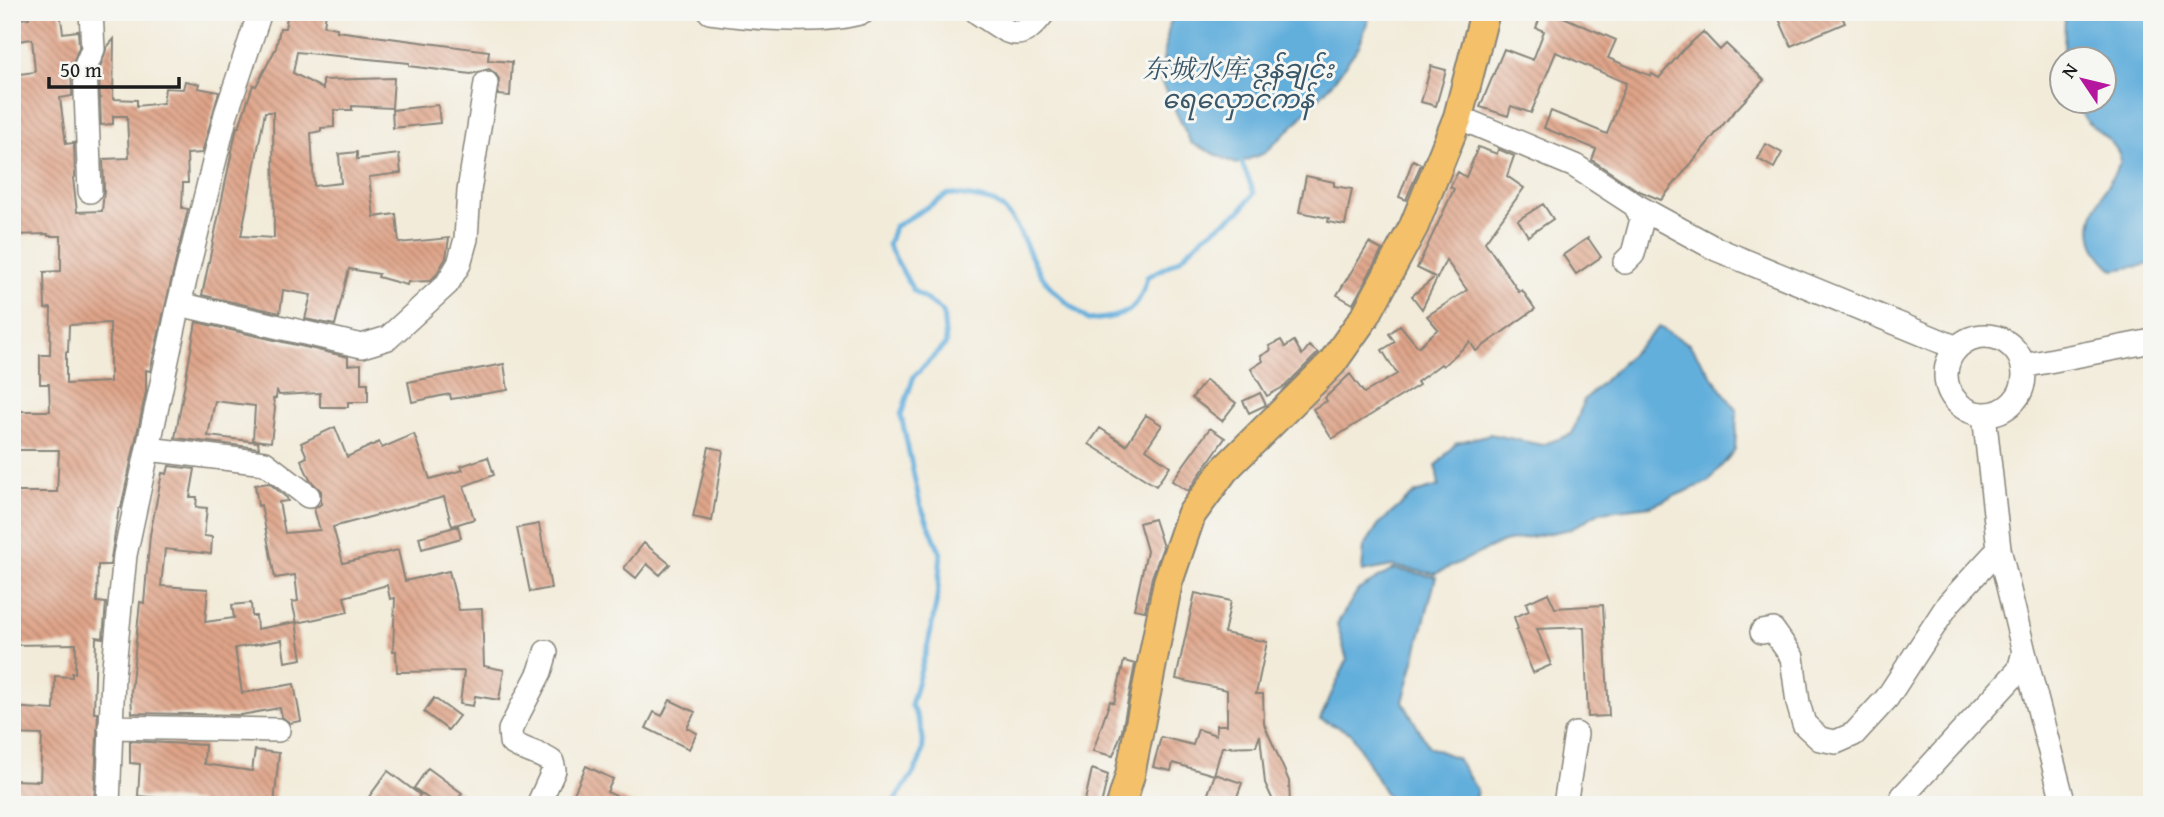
<svg xmlns="http://www.w3.org/2000/svg" width="2164" height="817" font-family="'Gentium Book Plus','Noto Serif SC','Noto Sans Myanmar',serif">
	<style>
		.water { fill: #64afdc; stroke: #40667c; stroke-width: 2 }
		.lines { fill: none; stroke-linecap: round; stroke-linejoin: round }
		.stream { stroke: #64afdc; stroke-width: 5 }
		.building { fill: url(#building-back-hatch); fill-rule: evenodd }
		.minor-casing { stroke: #87847a; stroke-width: 26 }
		.major-casing { stroke: #87847a; stroke-width: 32 }
		.minor { stroke: #fff; stroke-width: 23 }
		.major { stroke: #f4c16a; stroke-width: 28 }
		.labels { text-anchor: middle; dominant-baseline: central; stroke-width: 6; stroke-linejoin: round; paint-order: stroke }
		.water-label { font-size: 26px; font-style: italic; fill: #395769; stroke: #f6f6f2 }
	</style>
	<defs>
		<pattern id="building-back-hatch" width="6" height="6" patternUnits="userSpaceOnUse" patternTransform="scale(1.75)"><rect width="6" height="6" fill="#dfa489"/><path d="M-1 5l2 2M0 0l6 6M5-1l2 2" fill="none" stroke="#b4856f"/></pattern>
	</defs>
	<rect width="100%" height="100%" fill="#f6f6f2"/>
	<filter id="ink" filterUnits="userSpaceOnUse"><feTurbulence type="fractalNoise" baseFrequency=".0143" numOctaves="2"/><feDisplacementMap in="SourceGraphic" scale="14" xChannelSelector="R" yChannelSelector="G"/><feConvolveMatrix kernelMatrix="1 2 1 2 8 2 1 2 1" color-interpolation-filters="sRGB"/></filter>
	<filter id="wash" filterUnits="userSpaceOnUse"><feTurbulence type="fractalNoise" baseFrequency=".00686" numOctaves="4" result="noise"/><feDisplacementMap in="SourceGraphic" scale="28" xChannelSelector="R" yChannelSelector="G"/><feGaussianBlur stdDeviation="1.57" result="paint"/><feColorMatrix in="noise" values="0 0 0 0 0 0 0 0 0 0 0 0 0 0 0 0 0 1.4 0 .05"/><feComposite in="paint" operator="in"/></filter>
	<g filter="url(#wash)">
		<rect width="100%" height="100%" fill="#f2ebd9"/>
		<path class="water" d="M1175,12H1371L1359,46L1333,82L1296,123L1265,153L1236,164L1191,143L1160,79L1169,26Z
			M2065,12H2152V264L2114,270C2069,232 2101,200 2121,161C2118,142 2099,134 2087,121C2082,115 2078,108 2074,102H2104V60L2064,59Z
			M1659,327L1689,344L1737,411L1735,450L1708,482L1651,506L1600,512L1571,529L1503,542L1435,574L1392,566L1362,572L1364,547L1379,524L1415,493L1439,486L1436,466L1456,443L1490,434L1542,445L1572,434L1584,400Z
			M1394,569L1436,577L1403,702L1429,747L1457,758L1477,790L1474,805H1388L1390,802L1351,733L1320,719L1347,660L1337,624L1358,590Z"/>
		<g class="lines">
			<path class="stream" d="M891,805C917,769 937,749 911,705L928,644L937,599L941,554L920,504L901,415L914,376L946,344L943,312L913,290L888,245L894,227L949,194C961,196 989,198 997,204C1022,222 1026,255 1044,279C1056,295 1072,307 1088,320C1122,317 1139,314 1147,277L1179,260L1203,237L1240,211L1254,193L1239,156"/>
		</g>
		<g id="blocks">
			<path class="building" d="M28,12H60L63,33L78,31L79,47L71,68L72,96L60,98L66,144L74,143L75,177L73,178L77,212L102,211L104,190L103,159L129,158L127,116H113V124L101,125L99,71L107,47L114,39L113,99L137,100V106L163,103L165,88L183,89L185,81L199,84L198,88L219,92L202,153L187,154L188,183H183L182,208L188,209L150,371L146,370V392L121,508H119L110,565H98L97,602L106,603L103,638L96,637L94,713H98L94,805L12,802V780L40,781L42,735L12,734V707L54,710L55,676L72,677V673H75L76,644L12,645V592L16,557H12V492H57L59,450H12V411H50L49,384H40V355H50L51,308L45,309L44,272L61,271V236H48V234L12,235V75L35,72L32,39L12,42V20L29,18ZM110,323V382L66,384V352H68L69,325Z
				M288,12H326L324,26L337,28V31L489,51L488,60L512,62L510,96L498,95L499,79L495,73L489,69L471,74L409,66V63L297,52L293,73L323,89V80L394,78L392,108L352,106V110H334V127L321,128V131L311,133L314,186L341,183L339,154L357,152V159L399,154L401,173L369,177L374,217L396,214L399,243L449,238L446,258L436,275L430,281L408,282L407,285L378,277L379,274L349,269L335,325L305,319L311,295L283,290L280,313L202,295L237,127H239L253,85L256,86L276,48L280,28H285ZM265,112H273L274,238L241,236Z
				M1542,12H1552L1616,40L1608,58L1651,76L1652,74L1659,78L1683,50L1703,32L1720,50L1726,44L1764,80L1731,115L1661,200L1637,190L1592,160L1596,149L1544,128L1551,111L1607,134L1626,83L1556,52L1531,113L1511,106L1508,116L1480,107L1504,49L1533,60L1544,31L1536,28Z
				M1776,12H1840L1845,23L1791,46Z
				M1431,66L1446,70L1436,106L1421,102Z
				M438,105L440,123L393,128L392,110Z
				M1766,144L1782,153L1774,168L1758,159Z
				M1478,147L1497,154L1498,149L1514,156L1507,176L1524,188L1485,242L1519,292L1522,290L1535,309L1476,351L1470,342L1443,366L1441,364L1417,382L1419,385L1332,439L1313,409L1327,401L1325,398L1350,374L1364,393L1397,374L1382,350L1395,342L1389,334L1400,325L1418,347L1438,329L1427,316L1467,290L1446,260L1422,309L1412,296L1435,277L1417,268L1454,189L1450,187L1458,172L1466,177Z
				M1413,160L1421,164L1406,200L1399,197Z
				M1306,176L1334,182V186L1352,189L1345,225L1328,222L1329,218L1299,212Z
				M1543,204L1553,219L1528,236L1518,220Z
				M1588,238L1601,257L1576,274L1563,255Z
				M1369,243L1382,250L1353,304L1337,295Z
				M196,322L348,357V365L361,364V383H368V402H348V407H320V393L279,395L277,390L276,398L273,399L275,408L271,442L253,440L255,406L215,401L208,436L258,442L259,448L175,438Z
				M1281,340L1285,347L1294,341L1302,355L1309,346L1318,353L1285,386L1267,396L1251,369L1263,361L1261,356L1271,350L1269,346Z
				M504,364L508,390L451,399L450,394L412,402L408,382Z
				M1206,380L1236,403L1222,421L1192,398Z
				M1260,393L1266,405L1249,413L1243,401Z
				M1146,415L1162,425L1146,449L1170,466L1156,486L1089,444L1100,428L1126,445Z
				M335,427L347,457L379,442L382,448L414,434L430,479L463,470L461,466L488,457L494,475L464,486L474,519L452,526L444,497L333,527L343,563L398,550L405,581L449,571L459,610L482,609L484,666L504,670L499,700L475,696L473,706L460,704L464,671L397,672L396,651H393L395,598L390,599L387,585L344,597L348,612L297,623L292,602L298,601L295,575L275,578L261,505L258,506L255,485L269,483L287,498L288,501L279,502L285,533L320,530L314,509L321,504V491L310,480L301,460L307,457L301,443Z
				M1210,428L1225,438L1188,491L1172,481Z
				M709,447L723,450L712,521L693,517Z
				M169,466L195,469L190,497H197L196,507L207,508L204,536L212,537L211,554L165,549L161,586L208,589L205,622L234,618L232,605L251,603L252,616H256L257,629L296,622L302,659L285,662L282,640L235,648L242,693L294,684L301,721L290,723L282,717L280,708L241,715L132,713L131,692L140,602L144,603L150,535L162,473L167,474Z
				M1154,519L1163,547L1152,577L1145,611L1134,609L1147,551L1139,523Z
				M539,524L551,588L530,592L517,528Z
				M458,526L461,538L422,549L419,537Z
				M644,543L670,564L660,575L647,564L636,578L624,568Z
				M1195,593L1231,601L1224,633L1267,642L1256,694H1263L1264,724L1289,781L1290,805H1275L1265,783L1260,735L1256,746L1222,747L1214,775L1173,763L1171,771L1153,767L1161,737L1193,745L1198,729L1216,735V725H1227V690L1176,679Z
				M1548,593L1555,608L1603,605L1609,716L1588,717L1584,627L1537,629L1551,665L1533,673L1516,630L1518,629L1514,617L1529,611L1526,603Z
				M1124,661L1135,664L1122,731L1113,756L1093,751L1110,701L1114,703Z
				M434,698L459,716L448,730L424,712Z
				M670,700L695,712L687,728L697,733L689,749L646,728L654,712L662,716Z
				M130,741L205,745L204,764L252,771L255,750L279,753L274,805H199L200,802L138,796L140,764L130,763Z
				M586,766L613,779L607,792L636,805H569Z
				M428,768L462,793L454,805H437L414,788Z
				M1092,769L1108,775L1101,805H1084Z
				M388,771L420,795L413,805H363Z
				M1215,774L1242,783L1234,805H1204Z"/>
		</g>
	</g>
	<g filter="url(#ink)">
		<use href="#blocks" fill-opacity="0" stroke="#87847a" stroke-width="2"/>
		<g class="lines">
			<defs>
				<path id="minor" d="M710,12C754,18 820,25 863,12
					M977,12C1008,32 1018,47 1044,12
					M1458,117L1575,166L1635,205L1716,249L1957,348
					M90,191L85,68L93,49L91,12
					M1625,262L1633,254L1642,219L1635,205
					M179,304L362,346L388,338L447,284L459,264L466,239L469,191L486,83
					M1946 375a39 39 0 1 1 78 0a39 39 0 1 1-78 0Z
					M2023,366L2152,341
					M148,449L265,463L308,496
					M1762,632L1773,630L1792,657L1798,703L1804,724L1820,739L1836,742L1854,734L1887,698L1949,603L1999,549
					M2024,652L2064,805
					M110,727L278,730
					M108,805L113,676L125,555L179,304L226,114L260,12
					M538,805L554,770L552,762C540,753 524,751 511,742L510,730L540,672L546,652
					M1565,805L1576,734
					M1898,805L1903,796L2019,670L2024,652L1999,549L1984,414"/>
				<path id="major" d="M1121,805L1130,775L1168,582L1191,515L1224,470L1332,363L1366,315L1414,226L1458,117L1485,12"/>
			</defs>
			<use href="#minor" class="minor-casing"/>
			<use href="#major" class="major-casing"/>
			<use href="#minor" class="minor"/>
			<use href="#major" class="major"/>
		</g>
	</g>
	<g class="labels">
		<g class="water-label">
			<text x="1238" y="68">东城水库 ဒွန်ချင်း<tspan x="1238" dy="30">ရေလှောင်ကန်</tspan></text>
		</g>
	</g>
	<rect width="2164" height="817" fill="none" stroke="#f6f6f2" stroke-width="42"/>
	<g transform="translate(2083 80) rotate(305)"><circle r="33" fill="#f6f6f2" stroke="#9f9f9c" stroke-width="2"/>
	<path d="M0-5L12 26L0 18L-12 26Z" fill="#b5179e"/>
	<text y="-10" font-size="19" font-weight="bold" text-anchor="middle" fill="#1c1c1c">N</text>
	</g>
	<path d="M49 77v10h130v-10" fill="none" stroke="#1c1c1c" stroke-width="3.5"/>
	<text x="60" y="77" font-size="21" fill="#1c1c1c" stroke="#f6f6f2" stroke-width="5" paint-order="stroke">50 m</text>
</svg>
